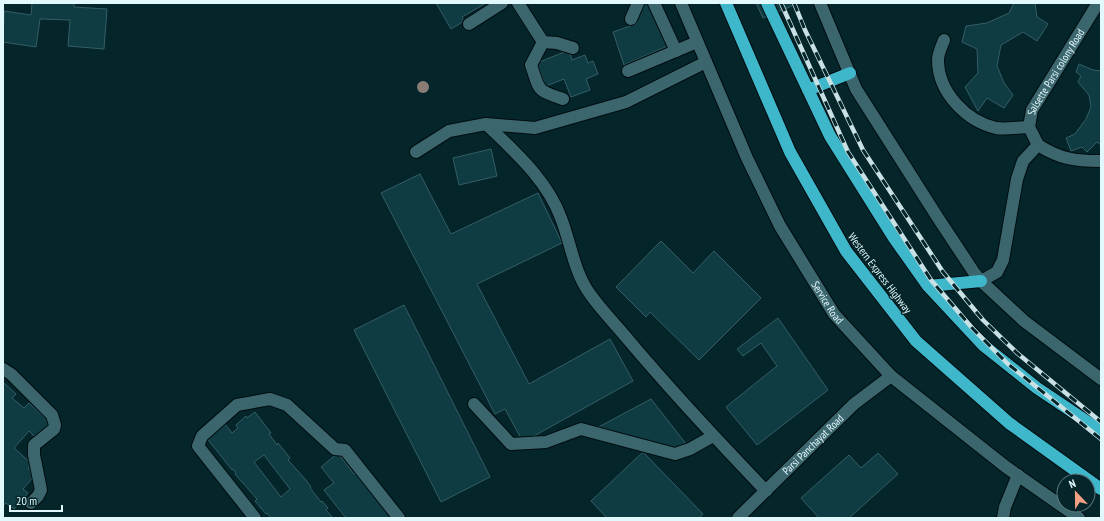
<svg xmlns="http://www.w3.org/2000/svg" width="1104" height="521" font-family="'PT Sans Narrow',sans-serif">
	<style>
		.building { fill: #0f3b42; stroke: #355e66; fill-rule: evenodd }
		.lines { fill: none; stroke-linecap: round; stroke-linejoin: round }
		.minor-casing { stroke: #000d10; stroke-width: 14 }
		.highway-casing { stroke: #000d10; stroke-width: 14 }
		.minor { stroke: #3c666d; stroke-width: 12 }
		.highway { stroke: #3fb7cb; stroke-width: 12 }
		.rail-casing { stroke: #c9e1e5; stroke-width: 4.5 }
		.rail { stroke: #04252a; stroke-width: 3; stroke-dasharray: 9; stroke-linecap: butt }
		.tree { fill: #897c74 }
		.labels { text-anchor: middle; dominant-baseline: central; stroke-width: 3; stroke-linejoin: round; paint-order: stroke }
		.street-label { font-size: 11px; fill: #e1f8fc; stroke: #04252a }
	</style>
	<rect width="100%" height="100%" fill="#04252a"/>
	<path class="building" d="M32,3H74V7L107,9L104,49L68,46L70,20L40,19L36,47L3,42L4,11L31,15Z
		M436,3H486L462,17L464,21L451,29Z
		M641,3H650L670,45L624,65L613,32L636,24Z
		M756,3H799L763,18Z
		M1014,3H1035L1037,17L1048,24L1037,41L1023,32L1001,45L997,66L1004,83L1013,95L1004,108L987,98L978,111L965,87L978,73L977,49L962,42L966,26L987,23L1009,13Z
		M569,50L572,60L585,55L588,63L593,61L598,74L586,79L590,90L571,97L564,79L546,86L537,63Z
		M1079,64L1093,70L1101,71V145L1097,142L1087,152L1082,147L1071,151L1066,138L1075,134L1086,119L1091,107L1089,95L1078,82L1081,76L1076,72Z
		M491,149L497,176L459,185L453,158Z
		M420,174L451,234L538,193L562,243L477,284L529,384L610,339L633,381L523,442L505,409L495,414L381,193Z
		M661,241L693,273L714,251L761,298L699,360L650,312L646,317L616,287Z
		M404,305L490,477L441,502L354,330Z
		M778,318L828,390L757,445L726,407L777,366L761,343L743,356L737,349Z
		M3,382L16,394L12,398L24,408L29,403L51,423L37,439L29,431L14,448L32,464L28,468L35,475L23,489L28,493L14,509L6,503L4,505L3,504Z
		M651,399L690,449L686,454L595,439L591,431Z
		M255,412L271,433L269,434L277,445L278,443L290,458L288,460L305,479L311,487L310,488L321,502L322,501L328,508L326,510L332,517L331,518H271L267,513L266,514L255,501L257,499L235,474L236,473L233,469L232,470L206,437L224,423L232,433L238,428L236,425L246,416L247,418ZM264,455L290,489L281,497L254,462Z
		M643,452L703,514L699,518H607L591,501Z
		M338,453L354,474L358,470L396,518H346L324,490L334,483L321,467Z
		M878,453L898,474L849,518H819L801,498L849,455L861,468Z"/>
	<g class="lines">
		<defs>
			<g id="minor">
				<path d="M518,3L543,42L531,65C540,91 536,90 563,99"/>
				<path d="M654,3L676,51"/>
				<path id="s1" d="M681,3L747,158L780,226L834,314L891,376L1006,467L1079,518"/>
				<path d="M820,3L856,89L938,218L975,274L981,281L1024,321L1101,379"/>
				<path d="M631,19L638,3"/>
				<path d="M469,24L502,3"/>
				<path d="M944,40C942,46 938,53 938,60C938,92 966,121 996,128C1006,130 1019,127 1029,127"/>
				<path d="M543,42L557,43L573,48"/>
				<path d="M628,71L697,42"/>
				<path d="M486,124C515,152 547,180 561,218C571,244 574,272 590,294C602,311 618,327 631,343C674,394 720,443 766,491"/>
				<path id="s2" d="M1038,145L1029,127L1032,110L1098,3"/>
				<path d="M1038,145C1060,159 1075,161 1101,161"/>
				<path d="M416,152L449,131L486,124L535,128L626,102L706,62"/>
				<path d="M981,281L997,272L1003,260L1017,179L1023,161L1038,145"/>
				<path d="M3,369L11,374L52,415L55,425L54,429L34,445V455L41,490L38,496L31,503"/>
				<path d="M474,404L511,444L546,442L581,429L675,454L690,449L713,436"/>
				<path d="M255,518L198,446L202,436L237,405L270,399L287,405L335,449L345,450L399,518"/>
				<path id="s3" d="M738,518L854,404L891,376"/>
				<path d="M1003,518L1005,507L1018,475"/>
			</g>
			<path id="highway" d="M726,3L790,152L846,251L916,341L1009,423L1101,489
				M767,3L830,136L894,238L928,286L983,345L1037,388L1101,431
				M808,90L850,73
				M928,286L981,281"/>
		</defs>
		<use href="#minor" class="minor-casing"/>
		<use href="#highway" class="highway-casing"/>
		<use href="#minor" class="minor"/>
		<use href="#highway" class="highway"/>
		<defs>
			<path id="rail" d="M781,3L848,152L931,280L973,329L1008,364L1101,439
				M794,3L805,30L863,150L943,272L983,320L1017,353L1101,422"/>
		</defs>
		<use href="#rail" class="rail-casing"/>
		<use href="#rail" class="rail"/>
	</g>
	<circle class="tree" cx="423" cy="87" r="6"/>
	<g class="labels">
		<g class="street-label">
			<text stroke="none"><textPath href="#s2" startOffset="82">Salsette Parsi colony Road</textPath></text>
			<text transform="translate(880 273) rotate(53)">Western Express Highway</text>
			<text stroke="none"><textPath href="#s1" startOffset="334">Service Road</textPath></text>
			<text stroke="none"><textPath href="#s3" startOffset="105">Parsi Panchayat Road</textPath></text>
		</g>
	</g>
	<rect width="1104" height="521" fill="none" stroke="#e1f8fc" stroke-width="8"/>
	<g transform="translate(1076 493) rotate(338)"><circle r="19" fill="#04252a" stroke="#5c797e"/>
	<path d="M0-3L7 15L0 10L-7 15Z" fill="#f3a082"/>
	<text y="-6" font-size="11" font-weight="bold" text-anchor="middle" fill="#e1f8fc">N</text>
	</g>
	<path d="M10 505v6h52v-6" fill="none" stroke="#e1f8fc" stroke-width="2"/>
	<text x="16" y="505" font-size="12" fill="#e1f8fc" stroke="#04252a" stroke-width="3" paint-order="stroke">20 m</text>
</svg>
